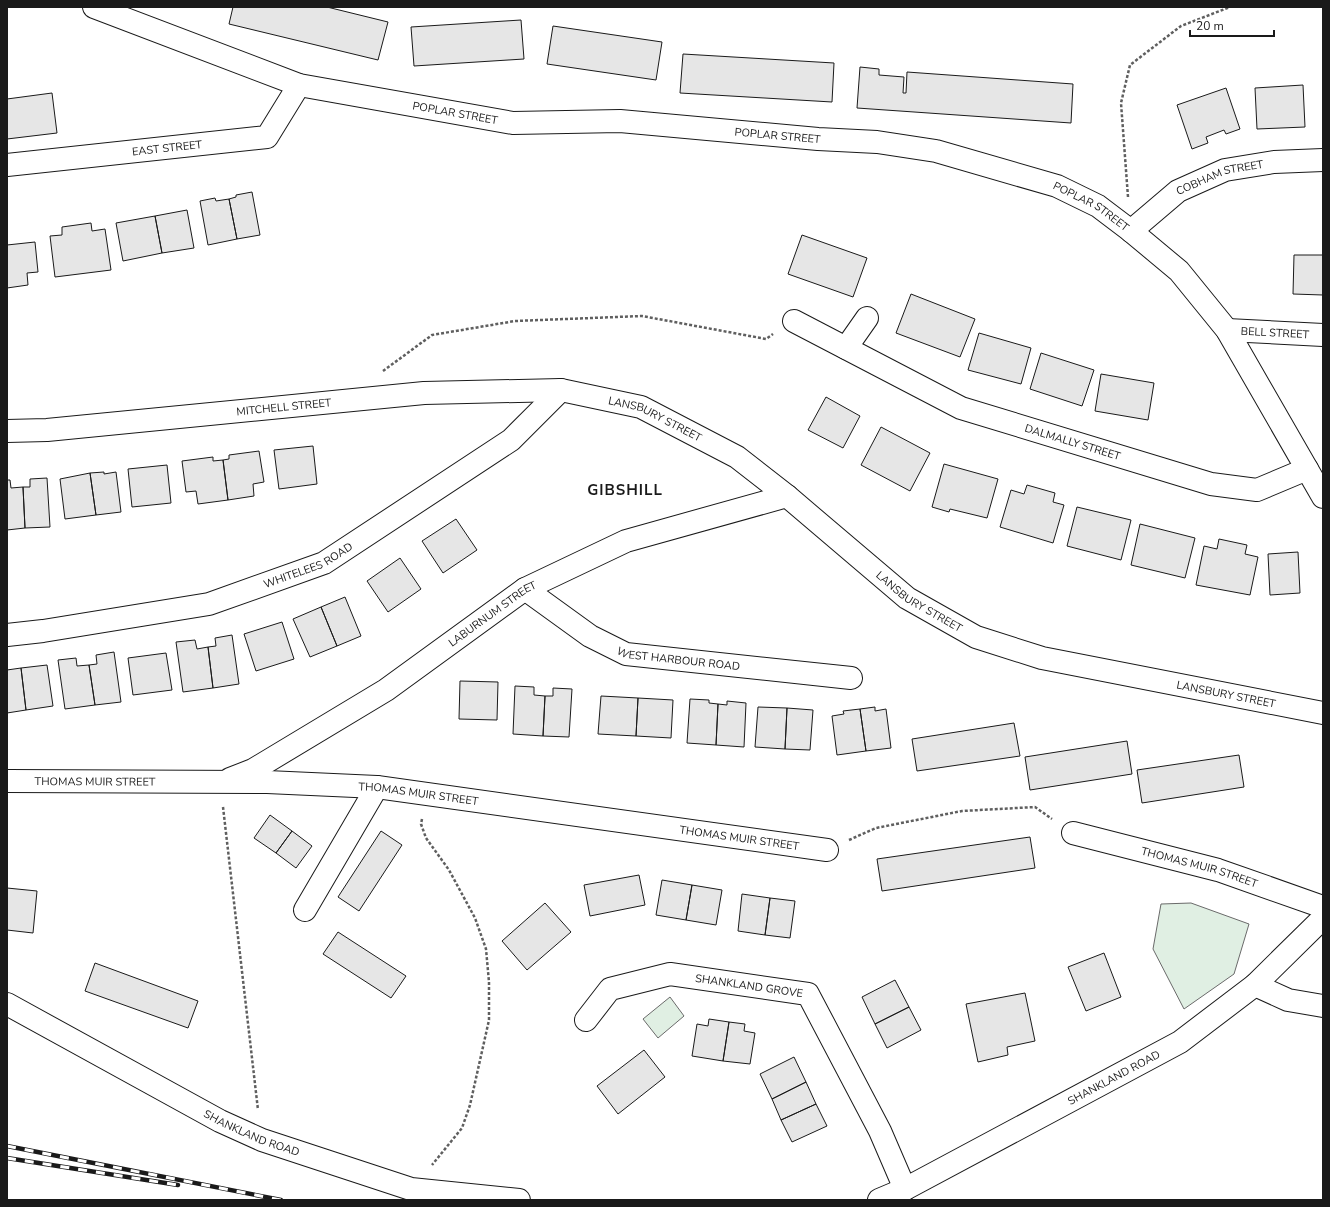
<svg xmlns="http://www.w3.org/2000/svg" width="1330" height="1207" font-family="'Nunito Sans',sans-serif">
	<style>
		.green { fill: #e0efe3; stroke: #6a6a6a }
		.building { fill: #e6e6e6; stroke: #1a1a1a }
		.lines { fill: none; stroke-linecap: round; stroke-linejoin: round }
		.minor-casing { stroke: #1a1a1a; stroke-width: 24 }
		.path { stroke: #5f5f5f; stroke-width: 2.5; stroke-dasharray: 3 2; stroke-linecap: butt }
		.minor { stroke: #fff; stroke-width: 22 }
		.rail-casing { stroke: #1a1a1a; stroke-width: 4.5 }
		.rail { stroke: #fff; stroke-width: 3; stroke-dasharray: 9; stroke-linecap: butt }
		.labels { text-anchor: middle; dominant-baseline: central; stroke-width: 3; stroke-linejoin: round; paint-order: stroke }
		.street-label { font-size: 11px; fill: #1a1a1a; stroke: #fff }
		.district-label { font-size: 15px; font-weight: bold; letter-spacing: 1px; fill: #1a1a1a; stroke: #fff }
	</style>
	<rect width="100%" height="100%" fill="#fff"/>
	<path class="green" d="M1191,903L1249,924L1234,974L1184,1009L1153,949L1161,904Z
		M670,997L684,1016L658,1038L643,1019Z"/>
	<path class="building" d="M233,7H327L388,22L378,60L229,24Z
		M521,20L524,59L414,66L411,27Z
		M553,26L662,42L656,80L547,64Z
		M683,54L834,63L832,102L680,93Z
		M860,67L879,69V75L904,77L903,93H906L907,72L1073,84L1071,123L857,108Z
		M1303,85L1305,127L1257,129L1255,88Z
		M1226,88L1240,129L1226,134L1224,130L1206,137L1208,143L1192,149L1177,105Z
		M52,93L57,133L7,139V99Z
		M252,192L260,235L237,239L229,199L236,197V195Z
		M215,198L216,201L229,199L237,239L208,245L200,201Z
		M187,210L194,248L162,253L155,216Z
		M155,216L162,253L123,261L116,223Z
		M91,223L92,231L105,229L111,270L55,277L50,236L62,235V227Z
		M802,235L867,258L853,297L788,274Z
		M35,242L38,272L27,273L28,285L7,288V245Z
		M1294,255H1323V295L1293,294Z
		M911,294L975,319L960,357L896,333Z
		M979,333L1031,348L1021,384L968,370Z
		M1041,353L1094,370L1082,406L1030,389Z
		M1101,374L1154,383L1148,420L1095,411Z
		M826,397L860,416L843,448L808,430Z
		M881,427L930,453L910,491L861,465Z
		M313,446L317,484L279,489L274,450Z
		M259,451L264,482L253,484L254,496L228,500L223,460L229,459V455Z
		M213,457V461L223,460L228,500L198,504L196,491L186,492L182,461Z
		M944,464L998,479L987,518L950,509L949,512L932,507Z
		M167,465L171,503L132,507L128,469Z
		M104,472V474L116,472L121,512L96,515L90,473Z
		M90,473L96,515L65,519L60,479Z
		M47,478L50,527L25,528L23,487H30V479Z
		M7,480H10L11,488L23,487L25,528L7,530Z
		M1027,485L1055,493L1053,502L1064,505L1053,543L1000,527L1011,490L1024,494Z
		M1077,507L1131,520L1121,560L1067,546Z
		M456,519L477,550L443,573L422,541Z
		M1140,524L1195,538L1185,578L1131,565Z
		M1219,539L1247,545L1245,554L1258,557L1250,595L1196,585L1204,546L1217,549Z
		M1298,552L1300,593L1270,595L1268,554Z
		M400,558L421,589L388,612L367,581Z
		M345,597L361,636L337,646L321,607Z
		M321,607L337,646L310,657L293,619Z
		M282,622L294,659L256,671L244,634Z
		M232,635L239,684L213,688L208,647L216,646L215,638Z
		M195,640L197,649L208,647L213,688L183,692L176,642Z
		M114,652L121,702L95,705L89,665L97,664L96,655Z
		M166,653L172,690L133,695L128,658Z
		M76,658L77,666L89,665L95,705L65,709L58,660Z
		M47,665L53,706L26,710L21,668Z
		M21,668L26,710L7,713V670Z
		M460,681L498,682L497,720L459,719Z
		M515,686L534,687V695L545,696L543,736L513,734Z
		M553,688L572,689L569,737L543,736L545,696H553Z
		M601,696L638,698L636,736L598,734Z
		M638,698L673,700L671,738L636,736Z
		M690,699L709,700V703L718,704L716,745L687,743Z
		M727,701L746,703L744,747L716,745L718,704L727,705Z
		M758,707L787,708L785,749L755,747Z
		M875,707V711L886,709L891,748L866,751L860,709Z
		M787,708L813,710L810,750L785,749Z
		M860,709L866,751L837,755L832,716L844,714L843,711Z
		M1014,723L1020,756L917,771L912,739Z
		M1127,741L1132,774L1030,790L1025,757Z
		M1239,755L1244,787L1142,803L1137,770Z
		M270,815L292,831L276,853L254,838Z
		M292,831L312,846L296,868L276,853Z
		M381,831L402,845L359,911L338,897Z
		M1030,837L1035,868L882,891L877,859Z
		M639,875L645,905L590,916L584,885Z
		M662,880L692,885L686,920L656,915Z
		M692,885L722,890L716,925L686,920Z
		M7,888L37,891L33,933L7,930Z
		M742,894L770,898L765,935L738,931Z
		M770,898L795,901L790,938L765,935Z
		M545,903L571,932L527,970L502,941Z
		M338,932L406,976L391,998L323,954Z
		M1104,953L1121,997L1086,1011L1068,967Z
		M95,963L198,1001L188,1028L85,991Z
		M895,980L909,1007L875,1024L862,997Z
		M1025,993L1035,1041L1007,1047L1008,1055L978,1062L966,1004Z
		M909,1007L921,1030L887,1048L875,1024Z
		M709,1019L729,1022L723,1061L692,1056L697,1024L708,1026Z
		M729,1022L745,1024L744,1031L755,1033L750,1064L723,1061Z
		M644,1050L665,1077L618,1114L597,1086Z
		M794,1057L806,1082L772,1099L760,1074Z
		M806,1082L816,1104L781,1120L772,1099Z
		M816,1104L827,1126L792,1142L781,1120Z"/>
	<g class="lines">
		<defs>
			<g id="minor">
				<path id="s1" d="M94,7L299,85L513,123L620,121L818,139L877,142L936,151L1057,186L1098,206L1131,231L1179,271L1227,330L1323,497"/>
				<path id="s2" d="M7,165L267,137L299,85"/>
				<path id="s3" d="M1131,231L1178,191L1225,170L1274,162L1323,160"/>
				<path id="s4" d="M794,321L961,408L1211,484L1257,490L1307,469"/>
				<path id="s5" d="M1227,330L1323,335"/>
				<path d="M846,348L867,318"/>
				<path id="s6" d="M7,431L47,430L424,393L561,390L641,407L737,457L787,496L907,598L976,637L1042,658L1323,713"/>
				<path id="s7" d="M525,589L590,636L626,654L851,678"/>
				<path id="s8" d="M7,635L43,631L209,604L324,563L511,440L561,390"/>
				<path id="s9" d="M230,779L253,770L386,690L525,589L626,541L787,496"/>
				<path id="s10" d="M7,781L267,782L377,787L827,850"/>
				<path id="s11" d="M1073,833L1218,870L1323,907"/>
				<path d="M305,910L377,787"/>
				<path d="M1255,985L1288,1000L1323,1006"/>
				<path id="s12" d="M7,1004L220,1121L262,1140L411,1189L519,1200"/>
				<path id="s13" d="M586,1020L610,989L670,974L808,994L880,1131L905,1189"/>
				<path id="s14" d="M879,1200L905,1189L1180,1042L1255,985L1323,918"/>
			</g>
		</defs>
		<use href="#minor" class="minor-casing"/>
		<path class="path" d="M1128,197L1121,103L1130,65L1181,26L1230,7
			M383,371L432,335L515,321L642,316L766,339L773,334
			M223,807L258,1110
			M422,819L421,824L426,838L449,870L475,918L486,949L489,982V1020L470,1105L462,1128L432,1165
			M849,840L876,828L962,811L1035,807L1052,819"/>
		<use href="#minor" class="minor"/>
		<defs>
			<path id="rail" d="M7,1146L281,1200
				M7,1158L178,1185"/>
		</defs>
		<use href="#rail" class="rail-casing"/>
		<use href="#rail" class="rail"/>
	</g>
	<g class="labels">
		<g class="street-label">
			<text stroke="none"><textPath href="#s1" startOffset="378">POPLAR STREET</textPath></text>
			<text stroke="none"><textPath href="#s1" startOffset="702">POPLAR STREET</textPath></text>
			<text stroke="none"><textPath href="#s2" startOffset="161">EAST STREET</textPath></text>
			<text stroke="none"><textPath href="#s3" startOffset="106">COBHAM STREET</textPath></text>
			<text stroke="none"><textPath href="#s1" startOffset="1027">POPLAR STREET</textPath></text>
			<text stroke="none"><textPath href="#s5" startOffset="48">BELL STREET</textPath></text>
			<text stroke="none"><textPath href="#s6" startOffset="278">MITCHELL STREET</textPath></text>
			<text stroke="none"><textPath href="#s6" startOffset="655">LANSBURY STREET</textPath></text>
			<text stroke="none"><textPath href="#s4" startOffset="305">DALMALLY STREET</textPath></text>
			<text stroke="none"><textPath href="#s8" startOffset="311">WHITELEES ROAD</textPath></text>
			<text stroke="none"><textPath href="#s6" startOffset="979">LANSBURY STREET</textPath></text>
			<text stroke="none"><textPath href="#s9" startOffset="311">LABURNUM STREET</textPath></text>
			<text stroke="none"><textPath href="#s7" startOffset="173">WEST HARBOUR ROAD</textPath></text>
			<text stroke="none"><textPath href="#s6" startOffset="1303">LANSBURY STREET</textPath></text>
			<text stroke="none"><textPath href="#s10" startOffset="88">THOMAS MUIR STREET</textPath></text>
			<text stroke="none"><textPath href="#s10" startOffset="412">THOMAS MUIR STREET</textPath></text>
			<text stroke="none"><textPath href="#s10" startOffset="736">THOMAS MUIR STREET</textPath></text>
			<text stroke="none"><textPath href="#s11" startOffset="131">THOMAS MUIR STREET</textPath></text>
			<text stroke="none"><textPath href="#s13" startOffset="181">SHANKLAND GROVE</textPath></text>
			<text stroke="none"><textPath href="#s14" startOffset="265">SHANKLAND ROAD</textPath></text>
			<text stroke="none"><textPath href="#s12" startOffset="277">SHANKLAND ROAD</textPath></text>
		</g>
		<g class="district-label">
			<text x="625" y="490">GIBSHILL</text>
		</g>
	</g>
	<rect width="1330" height="1207" fill="none" stroke="#1a1a1a" stroke-width="16"/>
	<path d="M1190 30v6h84v-6" fill="none" stroke="#1a1a1a" stroke-width="2"/>
	<text x="1196" y="30" font-size="12" fill="#1a1a1a" stroke="#ffffff" stroke-width="3" paint-order="stroke">20 m</text>
</svg>
